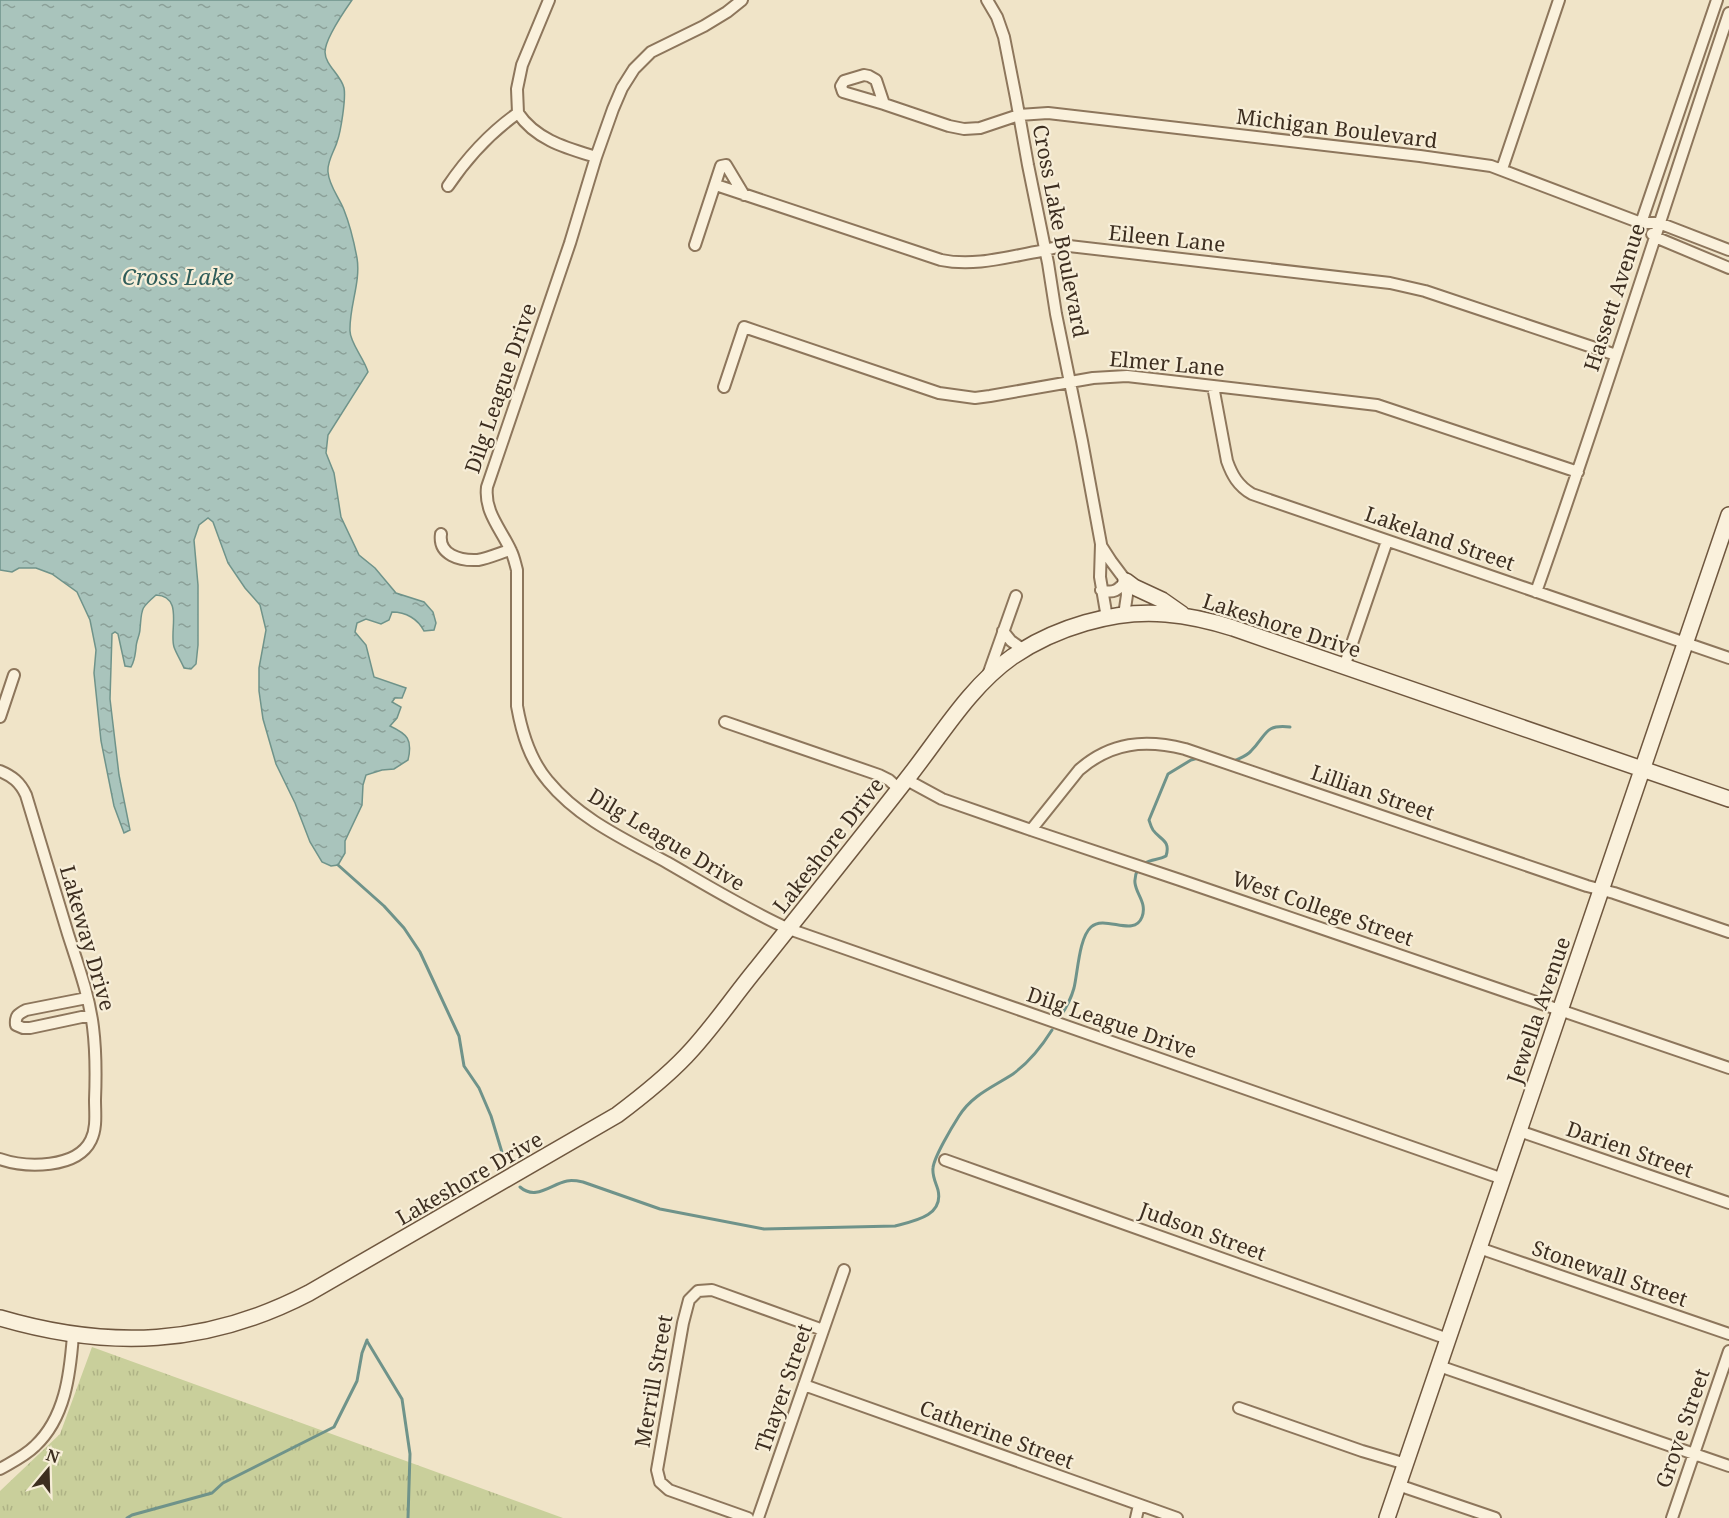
<svg xmlns="http://www.w3.org/2000/svg" width="1729" height="1518" font-family="'Noto Serif',serif">
	<style>
		.grass { fill: url(#grass-tufts) }
		.water { fill: url(#water-ripples); stroke: #6f938a; stroke-width: 1.5 }
		.lines { fill: none; stroke-linecap: round; stroke-linejoin: round }
		.stream { stroke: #6f938a; stroke-width: 3 }
		.street-casing { stroke: #8d765c; stroke-width: 14 }
		.secondary-casing { stroke: #6f573f; stroke-width: 18 }
		.street { stroke: #faf1dc; stroke-width: 10 }
		.secondary { stroke: #faf1dc; stroke-width: 15 }
		.labels { text-anchor: middle; dominant-baseline: central; stroke-width: 4.5; stroke-linejoin: round; paint-order: stroke }
		.street-label { font-size: 21px; fill: #3d2e20; stroke: #f7eed8 }
		.water-label { font-size: 22px; font-style: italic; fill: #2f5d5a; stroke: #f7eed8 }
	</style>
	<defs>
		<pattern id="grass-tufts" width="24" height="20" patternUnits="userSpaceOnUse" patternTransform="scale(1.5)"><rect width="24" height="20" fill="#c9cf9b"/><path d="M3 7l-1-3M5 7V3M7 7l1-3M15 17l-1-3M17 17v-4M19 17l1-3" fill="none" stroke="#aeb285"/></pattern>
		<pattern id="water-ripples" width="26" height="14" patternUnits="userSpaceOnUse" patternTransform="scale(1.5)"><rect width="26" height="14" fill="#a9c4bc"/><path d="M2 4q2-2 4 0t4 0M15 11q2-2 4 0t4 0" fill="none" stroke="#8ba098"/></pattern>
	</defs>
	<rect width="100%" height="100%" fill="#f0e4c8"/>
	<path class="grass" d="M92,1347L563,1518H0V1491L60,1434Z"/>
	<path class="water" d="M0,0H352C345,10 325,39 325,52C325,65 341,75 344,88C346,98 341,131 337,142C334,152 327,161 328,172C329,186 339,197 344,210C350,225 354,242 357,258C361,282 349,307 350,331C350,343 364,358 368,372L328,435L326,453L334,473L341,517L359,555L375,568L396,593L424,602L433,612L436,623L434,630L424,631C418,619 406,612 392,612L389,620L381,624L366,619L357,623L355,632L366,645L374,677L406,688L402,698H395L392,702L401,707L397,718L390,726C407,734 413,739 408,760L394,769L382,770L366,775L363,785L362,805L345,841V853L338,865L331,866L322,862L310,842L295,803L276,764L263,719L259,691V668L266,630L260,605L245,588L228,563L213,522L208,518L199,525L194,540L198,585V645L196,664L191,669L184,668C181,661 176,653 174,647C169,631 184,596 156,595C140,609 142,608 140,629C140,635 136,641 136,648C135,655 135,660 131,667L125,666L118,634L115,632L112,634L110,699L119,775L130,830L124,833L114,806L101,741L94,673L96,650L90,620L77,592L52,574L36,568H19L12,572L0,570Z"/>
	<g class="lines">
		<path class="stream" d="M1234,761C1240,758 1247,756 1251,751C1267,735 1264,724 1290,727
			M1145,863C1152,859 1159,860 1166,856C1171,840 1160,840 1153,830C1151,827 1150,823 1149,820L1168,774L1191,760L1198,758
			M338,865L384,906L404,928L420,952L459,1036L464,1066L479,1088L491,1116L504,1159
			M1060,1017C1066,1008 1071,999 1074,988C1078,971 1079,938 1091,927C1105,914 1134,938 1142,917C1149,898 1127,890 1138,869
			M520,1187C536,1201 551,1184 567,1181C572,1180 578,1181 583,1182L660,1209L764,1229L895,1226C914,1221 944,1216 938,1190C936,1183 932,1176 933,1168C934,1157 952,1127 959,1116C972,1095 993,1087 1013,1074C1028,1063 1042,1046 1052,1030
			M367,1341L402,1399L410,1454L408,1518
			M127,1518L132,1515L212,1493L223,1483L334,1427L357,1381L362,1353L367,1340"/>
		<defs>
			<path id="street" d="M742,0L727,12L704,26L651,52L634,69L622,88L613,109L596,157L570,243L487,487C484,512 501,529 511,551C514,557 515,563 517,570V706C522,734 530,760 548,781C579,819 626,840 668,863C708,886 747,910 789,929L1503,1179
				M987,0L997,17L1004,37L1016,98L1028,165L1048,263L1056,314L1082,441L1101,544L1100,577L1107,618
				M864,75L869,76L876,80L884,104L843,92L841,86L844,81Z
				M884,104L949,126L964,129L980,128L1019,115L1048,113L1420,156L1491,166L1641,223H1659L1729,250
				M518,113L517,89L522,65L549,0
				M518,113C536,140 567,148 596,157
				M1502,169L1559,0
				M716,185L941,260C974,267 1007,257 1041,251C1050,249 1059,246 1069,246L1390,283L1425,291L1616,355
				M448,186C467,158 491,132 518,113
				M1641,223L1717,0
				M1652,234L1655,237L1729,268
				M695,245L721,166L726,165L744,195
				M1213,386L1227,461C1232,475 1238,486 1252,494L1729,658
				M724,387L744,327L939,393L975,398L990,396L1093,378L1127,376L1377,405L1578,472
				M441,534C438,555 460,561 478,560C489,558 500,553 510,550
				M1102,547L1111,561L1126,581L1127,595L1124,615
				M1101,590C1114,594 1118,590 1126,581
				M1536,592C1604,400 1664,206 1729,13
				M1003,631L1011,641L1024,650
				M1344,667L1387,541
				M988,675L1016,596
				M0,717L14,675
				M725,722L879,775L889,780L899,789
				M0,771C12,776 20,782 26,795C40,841 54,888 68,934C78,965 89,995 93,1027C96,1051 96,1075 95,1100C95,1113 97,1128 91,1140C77,1169 26,1168 0,1159
				M907,780L942,799L1031,830L1180,880L1729,1068
				M1031,830L1079,770C1111,742 1145,739 1185,749L1587,886L1614,893L1729,932
				M87,998L26,1010C18,1014 15,1016 16,1025L23,1028H30L91,1015
				M1519,1131L1729,1203
				M945,1160L1448,1339
				M1479,1248L1729,1334
				M1439,1366L1729,1466
				M804,1385L1177,1518
				M1239,1408L1362,1451L1406,1464
				M0,1469C12,1462 25,1456 35,1446C65,1418 70,1375 73,1335
				M1398,1485L1495,1518
				M748,1518L669,1490L660,1482L657,1470L683,1323L689,1300L698,1291L712,1290L823,1330
				M758,1518L844,1270
				M1136,1518L1139,1505
				M1672,1518L1729,1351"/>
			<path id="secondary" d="M1126,581L1134,587L1162,600L1182,614
				M0,1318C109,1350 207,1346 309,1293L617,1115C641,1097 665,1078 686,1056C712,1029 733,997 757,968C807,905 857,843 906,780C939,739 968,688 1012,657C1054,628 1115,609 1166,614C1189,616 1211,621 1233,628L1729,799
				M1387,1518L1729,515"/>
		</defs>
		<use href="#street" class="street-casing"/>
		<use href="#secondary" class="secondary-casing"/>
		<use href="#street" class="street"/>
		<use href="#secondary" class="secondary"/>
	</g>
	<g class="labels">
		<g class="street-label">
			<text transform="translate(1337 128) rotate(7)">Michigan Boulevard</text>
			<text transform="translate(1061 231) rotate(79)">Cross Lake Boulevard</text>
			<text transform="translate(1167 238) rotate(6)">Eileen Lane</text>
			<text transform="translate(1614 297) rotate(-72)">Hassett Avenue</text>
			<text transform="translate(1167 363) rotate(5)">Elmer Lane</text>
			<text transform="translate(500 388) rotate(-71)">Dilg League Drive</text>
			<text transform="translate(1440 538) rotate(19)">Lakeland Street</text>
			<text transform="translate(1282 625) rotate(18)">Lakeshore Drive</text>
			<text transform="translate(1373 792) rotate(19)">Lillian Street</text>
			<text transform="translate(667 839) rotate(31)">Dilg League Drive</text>
			<text transform="translate(828 845) rotate(-52)">Lakeshore Drive</text>
			<text transform="translate(1323 908) rotate(19)">West College Street</text>
			<text transform="translate(88 938) rotate(74)">Lakeway Drive</text>
			<text transform="translate(1538 1010) rotate(-71)">Jewella Avenue</text>
			<text transform="translate(1112 1022) rotate(19)">Dilg League Drive</text>
			<text transform="translate(1630 1149) rotate(19)">Darien Street</text>
			<text transform="translate(469 1178) rotate(-30)">Lakeshore Drive</text>
			<text transform="translate(1203 1231) rotate(20)">Judson Street</text>
			<text transform="translate(1610 1273) rotate(19)">Stonewall Street</text>
			<text transform="translate(653 1381) rotate(-80)">Merrill Street</text>
			<text transform="translate(783 1388) rotate(-71)">Thayer Street</text>
			<text transform="translate(1682 1428) rotate(-71)">Grove Street</text>
			<text transform="translate(997 1434) rotate(20)">Catherine Street</text>
		</g>
		<g class="water-label">
			<text x="178" y="276">Cross Lake</text>
		</g>
	</g>
	<g transform="translate(48 1470) rotate(19)" stroke="#f7eed8" stroke-width="4.5" paint-order="stroke">
	<path d="M0-4.5L10 22L0 15L-10 22Z" fill="#3d2e20"/>
	<text y="-9" font-size="16" font-weight="bold" text-anchor="middle" fill="#3d2e20">N</text>
	</g>
</svg>
